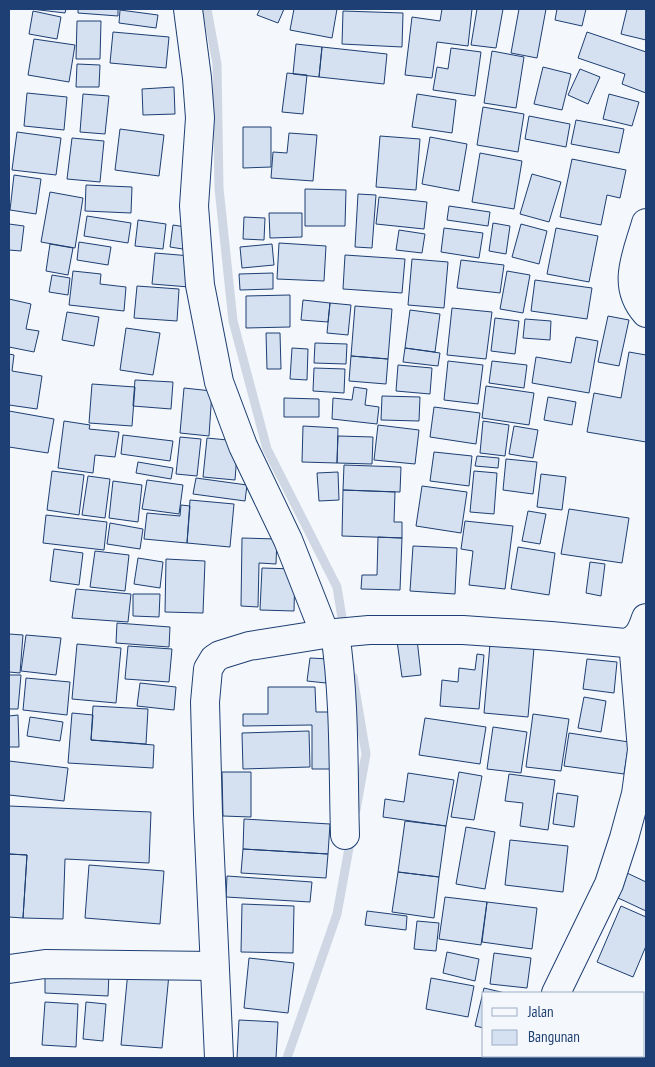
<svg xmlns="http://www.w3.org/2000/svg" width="655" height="1067" font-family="'PT Sans Narrow',sans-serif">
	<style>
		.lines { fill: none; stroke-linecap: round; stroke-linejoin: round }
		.stream { stroke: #cfd7e4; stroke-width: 9 }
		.building { fill: #d5e0f0; stroke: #1d3f73 }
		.street-casing { stroke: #1d3f73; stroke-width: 30 }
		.secondary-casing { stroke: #1d3f73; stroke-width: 30 }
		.street { stroke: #f4f7fb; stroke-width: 28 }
		.secondary { stroke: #f4f7fb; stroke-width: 28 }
	</style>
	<rect width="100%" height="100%" fill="#f4f7fb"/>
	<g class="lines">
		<path class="stream" d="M207,9L217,64L219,188L233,321L267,449L337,587L344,630
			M353,677L366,754L356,810
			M287,1058L337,914L351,837"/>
	</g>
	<path class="building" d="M31,9H66L65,13Z
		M78,9H118V16L78,13Z
		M260,9H284L278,23L257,15Z
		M294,9H337L332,38L290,30Z
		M442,9H472L468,46L437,42L432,78L405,75L412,17L440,21Z
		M477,9H503L496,48L471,45Z
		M519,9H546L537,58L511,53Z
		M557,9H586L582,26L555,20Z
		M627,9H646V40L621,34Z
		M120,10L158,15L156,28L119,23Z
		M33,11L61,17L57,39L29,34Z
		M343,11L403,13L402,47L342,44Z
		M77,21H101L100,59H76Z
		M113,32L169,37L166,68L110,63Z
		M587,32L646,52V93L622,84L625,74L578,58Z
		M34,39L75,45L69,82L28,75Z
		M296,44L322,47L319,77L293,74Z
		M322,47L387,54L384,84L319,77Z
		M451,48L481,52L475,96L433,90L437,67L448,69Z
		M492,51L524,57L516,108L484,103Z
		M77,64L100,65L99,87H76Z
		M543,67L571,74L562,110L534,104Z
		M580,69L600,77L588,104L568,95Z
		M287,73L307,75L303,114L282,112Z
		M174,87L175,114L143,115L142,89Z
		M27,93L67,97L64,130L24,126Z
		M83,94L109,96L105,134L80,132Z
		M417,94L456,100L452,133L412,127Z
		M609,94L639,102L632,126L603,119Z
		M483,107L524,114L518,152L477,145Z
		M529,116L570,124L566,147L525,139Z
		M576,120L624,129L619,153L571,144Z
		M243,127H271V167L243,168Z
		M120,129L164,135L159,176L115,170Z
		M17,132L61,138L56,175L12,170Z
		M289,133L317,135L313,181L271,178L273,152L287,153Z
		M380,136L420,139L416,190L376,187Z
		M430,137L467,144L459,191L422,184Z
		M72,138L104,141L100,182L67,179Z
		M480,153L522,161L514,209L472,202Z
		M572,159L626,170L620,198L607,195L601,225L560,217Z
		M532,174L561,182L549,222L520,214Z
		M14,175L41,179L36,214L10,210Z
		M86,185L132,187L131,213L85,211Z
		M305,189L346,190L345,226H305Z
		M50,192L83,198L75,248L41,242Z
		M358,194L376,195L372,248L355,247Z
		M379,197L427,202L424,229L376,224Z
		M449,206L490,212L488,226L447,220Z
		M269,213H302V237L270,238Z
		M87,216L131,223L128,243L84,236Z
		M244,217L265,218L264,240L243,239Z
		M138,220L166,224L163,249L135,246Z
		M493,223L510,226L506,254L489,251Z
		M9,224L24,226L21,251L9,250Z
		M521,224L547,231L539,264L512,257Z
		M173,225L192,228L189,250L170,247Z
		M444,228L483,233L479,258L441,252Z
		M556,228L598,236L589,282L547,274Z
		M399,230L425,234L422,253L396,250Z
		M79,242L111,247L108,265L77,260Z
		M279,243L326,246L324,281L277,279Z
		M50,244L73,248L68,275L46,271Z
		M272,244L274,265L242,268L240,247Z
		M155,253L191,256L189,287L152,284Z
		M345,255L405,259L402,293L343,289Z
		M412,259L448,262L444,308L408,305Z
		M461,260L504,265L500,293L457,288Z
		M73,271L101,274L100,284L126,287L124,311L69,305Z
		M507,271L530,275L523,313L500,309Z
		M273,273V289L240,290L239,274Z
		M52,275L70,278L68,295L49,292Z
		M535,280L592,288L587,319L531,311Z
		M137,286L179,289L177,321L134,318Z
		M290,295V327L246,328V296Z
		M9,299L31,304L26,329L39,331L34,352L9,347Z
		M303,300L330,303L328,322L301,320Z
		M330,303L351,305L348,335L327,333Z
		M355,306L392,309L388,359L351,356Z
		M452,308L492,312L486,359L447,355Z
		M410,310L440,314L435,352L405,348Z
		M67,312L99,317L94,346L62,340Z
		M608,316L629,320L619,366L598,362Z
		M495,318L519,321L515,354L491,351Z
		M525,319L551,321L550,340L523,338Z
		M126,328L160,333L153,375L120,370Z
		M266,333H280L281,369H267Z
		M576,337L598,341L589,393L532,383L536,357L571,363Z
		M315,343L347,344L346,364L314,363Z
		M292,348L308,349L307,380L290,379Z
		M405,348L440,353L438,366L403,362Z
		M629,352L646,355V442L587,432L594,393L621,398Z
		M9,354L14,355L12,371L42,376L37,409L9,405Z
		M351,356L388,359L386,384L349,381Z
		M448,361L483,365L478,404L444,400Z
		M492,361L527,365L524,388L489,383Z
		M398,365L432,368L430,394L396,391Z
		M314,368L345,369L344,393L313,391Z
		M135,380L173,382L171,409L133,406Z
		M92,384L135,387L132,426L89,423Z
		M486,386L534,393L529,425L482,418Z
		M354,387L367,389L365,405L379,407L377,424L332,419L333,398L352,400Z
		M184,388L212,391L209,436L180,433Z
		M382,396L420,397L419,421L381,420Z
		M548,397L576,402L572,425L544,420Z
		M284,398L319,399V417H284Z
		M434,407L480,413L476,444L430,437Z
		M9,411L54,419L48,453L9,447Z
		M64,421L90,425L89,429L119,432L115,457L95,455L93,473L58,468Z
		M483,421L509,425L505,456L480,453Z
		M378,425L419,430L415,464L374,460Z
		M303,426L338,428L337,463L302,462Z
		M514,426L538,430L533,458L509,454Z
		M123,435L173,441L170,461L121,454Z
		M338,436L373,437L372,464L337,463Z
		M180,437L201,439L197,476L176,474Z
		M207,438L238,441L235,480L203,477Z
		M434,452L472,456L469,486L430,481Z
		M477,456L499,458L498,468L475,466Z
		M506,459L537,462L533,494L503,490Z
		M138,462L173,468L171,479L136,473Z
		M344,465L401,467L400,492L343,490Z
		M52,471L84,475L79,515L47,510Z
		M474,471L497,473L494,514L470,512Z
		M338,472L339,500L319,501L317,473Z
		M541,474L566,477L562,510L537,507Z
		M88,476L110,479L105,518L82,515Z
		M196,478L247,485L245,501L193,494Z
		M147,480L183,485L179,514L142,509Z
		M113,481L142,485L138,522L109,518Z
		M422,486L467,492L461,533L416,526Z
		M343,490L395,492L394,522H402V538L342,536Z
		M190,500L234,504L230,547L187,543Z
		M181,505L190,506L187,543L144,539L147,513L180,516Z
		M569,509L629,518L622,563L561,554Z
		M528,511L546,514L540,544L522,541Z
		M46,515L107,522L104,550L43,543Z
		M465,521L513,526L505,589L469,585L473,551L461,549Z
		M110,523L143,529L140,549L107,544Z
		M378,537L402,538L400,590L361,589L362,575H377Z
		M242,538L277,539L276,564L259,563L258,607L241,606Z
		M413,546L457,548L455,594L410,591Z
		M518,547L555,553L549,595L511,589Z
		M54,549L83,553L79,585L50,581Z
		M95,551L129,555L125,591L90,587Z
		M138,558L163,562L160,588L134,584Z
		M166,559L205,561L203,613L165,612Z
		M590,562L605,564L601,596L586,593Z
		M262,568L295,569L294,611L260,610Z
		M76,589L131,594L128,622L72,618Z
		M133,594H160L159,617L133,616Z
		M117,623L170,627L169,647L116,643Z
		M9,634L23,635L20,673L9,672Z
		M26,635L61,638L56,675L21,671Z
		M417,639L421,675L402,677L397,641Z
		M77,644L121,648L116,703L72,699Z
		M490,644L534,648L528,717L484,713Z
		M128,646L172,649L169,682L125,679Z
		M477,654L484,655L479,709L440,706L442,680L458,682L459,668L475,670Z
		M310,658L329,659L326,683L307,681Z
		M587,659L617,662L614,693L583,689Z
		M9,675H21L18,709H9Z
		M26,678L70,682L67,715L23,710Z
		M140,683L176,687L174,710L137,706Z
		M268,687H315L316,712H331L332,769H312V725L243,726V714H268Z
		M584,697L606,701L601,732L578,728Z
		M93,706L148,709L146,744L91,740Z
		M72,713L93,715L91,740L154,745L153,768L68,763Z
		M533,714L569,719L561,771L526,767Z
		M18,715L19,747H9V716Z
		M30,717L63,722L60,741L27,736Z
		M425,718L486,727L480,764L419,755Z
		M493,727L527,732L521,773L487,769Z
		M309,731L310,767L243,769L242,733Z
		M569,733L629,742L624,774L564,766Z
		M9,761L68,768L64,801L9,795Z
		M222,772H251V817L223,816Z
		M459,772L482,776L474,820L451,817Z
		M408,773L454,780L446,826L383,817L385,799L404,802Z
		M509,774L555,780L548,830L520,826L523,803L505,801Z
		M557,793L578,796L574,827L553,824Z
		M9,806L151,812L149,863L65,859L63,919L23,918L27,855L9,854Z
		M244,819L330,824L328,854L243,849Z
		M405,821L446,826L439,877L398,872Z
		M466,827L495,832L485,889L456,884Z
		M510,840L568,846L563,892L505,885Z
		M243,849L328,854L326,878L241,873Z
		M9,854L27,855L23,918L9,917Z
		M89,865L164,871L160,924L85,918Z
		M398,872L439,877L434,918L392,912Z
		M627,873L646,882V911L616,897Z
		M227,876L312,882L310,902L226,897Z
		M445,897L487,902L481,945L439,939Z
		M487,902L537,908L532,949L482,942Z
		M242,904L294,906L293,953L241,952Z
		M621,906L646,917V946L633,977L597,962Z
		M367,911L407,916L406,930L365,925Z
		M417,921L439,923L436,951L414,949Z
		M447,952L479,959L475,981L443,973Z
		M494,953L531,958L527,988L490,984Z
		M249,958L294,963L288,1013L244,1008Z
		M45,971L109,973L108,996L45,993Z
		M128,971L169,974L162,1048L121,1045Z
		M431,978L474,986L468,1017L426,1009Z
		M484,988L505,993H484V1028L475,1026Z
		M45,1002L78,1004L76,1047L42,1045Z
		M86,1002L106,1004L103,1041L83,1039Z
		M239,1020L278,1022L276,1058H237Z"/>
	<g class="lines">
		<defs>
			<path id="street" d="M188,9L197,78L200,118L194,206L200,285L219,382L243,446L288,540L325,634
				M335,633C345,700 343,768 345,835
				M9,969L45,964L214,966
				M556,993L609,884L624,838L636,794L642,750L633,641
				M524,1058L525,1056"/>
			<path id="secondary" d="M646,223C637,255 621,285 646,313
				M219,1058L208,814L205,702L208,669L214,659L220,655L249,646L325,634L369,630H463L551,636L625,643C638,640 642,630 646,618"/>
		</defs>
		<use href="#street" class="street-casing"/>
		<use href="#secondary" class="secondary-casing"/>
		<use href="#street" class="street"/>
		<use href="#secondary" class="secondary"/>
	</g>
	<rect width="655" height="1067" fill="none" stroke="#1d3f73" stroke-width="20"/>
	<rect x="482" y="992" width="162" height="65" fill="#f4f7fb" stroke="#9eadc5"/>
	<rect x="492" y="1008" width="25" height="8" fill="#f4f7fb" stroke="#9eadc5"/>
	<text x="528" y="1017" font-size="15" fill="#1d3f73">Jalan</text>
	<rect x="492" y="1030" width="25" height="15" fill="#d5e0f0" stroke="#9eadc5"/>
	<text x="528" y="1042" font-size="15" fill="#1d3f73">Bangunan</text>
</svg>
